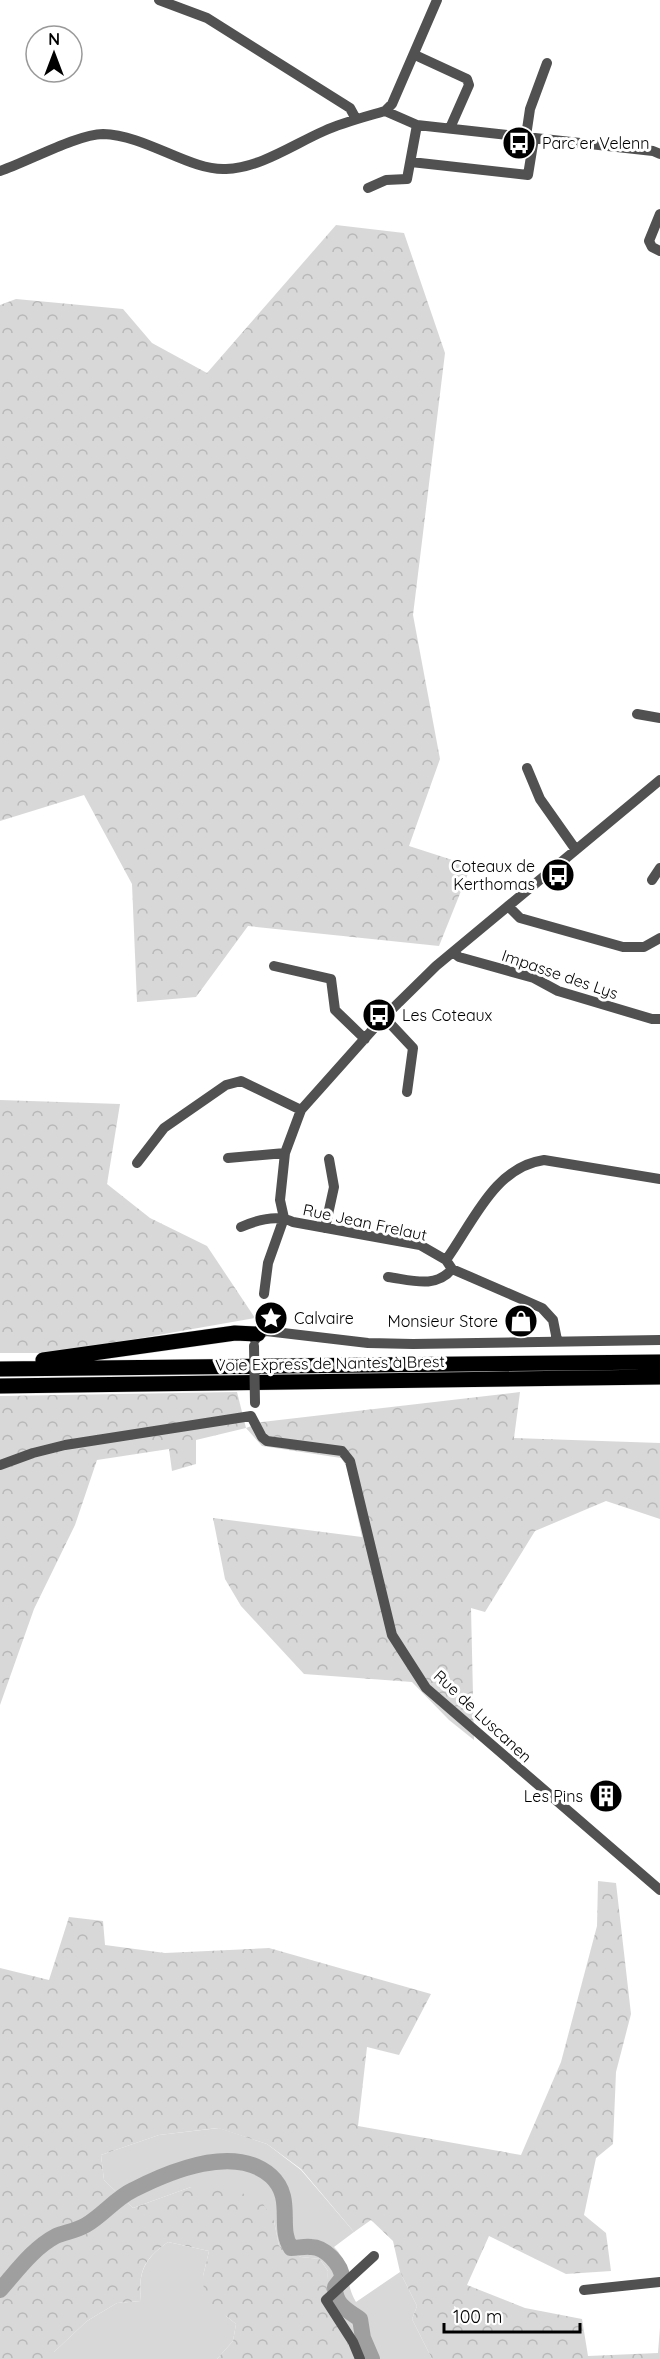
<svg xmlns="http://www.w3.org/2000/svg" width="660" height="2359" font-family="Quicksand,sans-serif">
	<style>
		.grass { fill: #d8d8d8 }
		.forest { fill: url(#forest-crowns) }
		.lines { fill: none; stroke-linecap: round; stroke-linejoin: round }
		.river { stroke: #9f9f9f; stroke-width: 16 }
		.highway-casing { stroke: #dbdbdb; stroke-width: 16 }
		.minor { stroke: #515151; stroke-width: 10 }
		.highway { stroke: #000; stroke-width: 15 }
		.minor-bridge { stroke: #515151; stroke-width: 10 }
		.labels { text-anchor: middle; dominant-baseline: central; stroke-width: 6; stroke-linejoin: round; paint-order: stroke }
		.poi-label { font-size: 16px; fill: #000; stroke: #fff; text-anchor: start }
		.street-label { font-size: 16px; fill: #000; stroke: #fff }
	</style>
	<defs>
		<pattern id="forest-crowns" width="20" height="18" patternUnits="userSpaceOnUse" patternTransform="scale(1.5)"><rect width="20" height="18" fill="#d8d8d8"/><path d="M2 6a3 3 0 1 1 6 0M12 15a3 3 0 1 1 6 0" fill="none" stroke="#b8b8b8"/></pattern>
	</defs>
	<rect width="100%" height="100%" fill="#fff"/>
	<path class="grass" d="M219,2128L267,2144L301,2170L354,2232L334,2247C353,2267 343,2280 356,2302L400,2272L417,2306L412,2319L432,2359H365L354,2328L326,2288L328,2271L320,2259L301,2257L279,2246L274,2221L191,2187L133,2208L104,2180L101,2155L159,2135Z
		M168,2242L209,2251L203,2276L226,2316L236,2324L233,2341L217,2359H54V2352L87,2321L117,2303L141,2301C138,2272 144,2259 168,2242Z"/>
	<path class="forest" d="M336,225L404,233L445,353L413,615L440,759L409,846L471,866L439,946L248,926L196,997L137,1002L132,884L84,795L0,821V305L16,299L123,309L152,343L207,373Z
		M0,1100L120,1104L107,1184L150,1218L207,1246L255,1318L56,1353H0Z
		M237,1392L246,1428L262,1422L520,1392L514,1438L660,1443V1519L606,1501L535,1531L485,1612L471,1608L474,1740L449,1720L412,1682L304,1674L241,1606L225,1579L213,1518L362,1537L347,1467L341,1458L262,1446L246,1428L196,1440V1464L172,1471L169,1449L97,1460L75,1525L34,1609L0,1705V1396Z
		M598,1881L616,1883L631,2014L616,2072L613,2144L596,2158L584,2215L606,2233L611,2271L566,2274L489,2236L467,2285L525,2308L582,2319L588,2356L658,2353L660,2327V2359H432L412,2319L417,2306L400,2272L393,2241L371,2220L354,2232L301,2169L267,2144L218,2128L159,2135L101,2155L104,2180L133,2208L191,2187L232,2190L260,2199L274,2221L279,2246L301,2257L320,2259L328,2271L327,2288L354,2328L365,2359H217L233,2341L236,2324L226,2316L205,2310L203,2276L209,2251L168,2242C144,2259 138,2271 141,2301L117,2303L87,2321L54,2352V2359H0V1968L49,1980L69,1917L103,1921L105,1945L165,1953L269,1948L431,1994L399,2055L367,2047L358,2126L521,2155L561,2062L597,1926Z"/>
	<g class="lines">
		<path class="river" d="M0,2290C16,2272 33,2248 56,2236C65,2232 76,2231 86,2225C103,2215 116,2198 133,2190C170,2171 235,2144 271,2176C295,2198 277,2227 291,2248C298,2248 305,2246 311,2247C325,2247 342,2265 342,2278L335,2287C335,2305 347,2310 360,2319L363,2338L372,2359"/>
		<defs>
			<path id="highway" d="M43,1360L235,1333L258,1334
				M0,1369L660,1362
				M0,1386L660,1377"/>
		</defs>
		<use href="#highway" class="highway-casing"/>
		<path class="minor" d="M159,0L207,18L350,108L356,119
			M415,55L467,79L469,85L450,128
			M385,111L417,125L653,151L660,154
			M526,136L530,109L547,63
			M411,162L528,175L534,138
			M0,171C27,162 78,134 103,134C146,135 190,171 226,169C260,168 294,144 324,131C344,122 365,117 385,111L392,104L437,0
			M368,188L386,180L407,179L417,125
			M660,214L649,241L652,247L660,251
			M637,714L660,718
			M527,768L540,799L576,850
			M652,880L660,868
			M508,906L520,918L623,947H644L660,938
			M453,952L459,957L534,978L558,991L652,1019H660
			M274,966L331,979L335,1010L365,1039
			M384,1017L413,1048L407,1092
			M228,1158L285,1153
			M137,1163L164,1128L226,1085L241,1081L301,1110
			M241,1227C257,1220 277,1214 293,1222L420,1245L446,1260L452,1269L542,1308L553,1320L557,1340
			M325,1228L334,1187L329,1159
			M446,1260C473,1223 494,1167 544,1160L660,1179
			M388,1277C411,1280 436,1289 452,1269
			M264,1294L268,1263L284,1218L280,1200L285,1153L301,1110L384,1017L436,966L660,780
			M255,1340L258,1334L266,1331L368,1343L413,1344L660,1340
			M251,1416L262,1437L267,1441L342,1451L350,1461L392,1635L426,1688L660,1890
			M0,1465L33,1453L65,1445L251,1416
			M584,2290L660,2282
			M360,2359L353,2342L326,2300L374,2256"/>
		<use href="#highway" class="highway"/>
		<path class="minor-bridge" d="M254,1346L255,1403"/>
	</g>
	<defs>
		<symbol id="bus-disc" viewBox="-11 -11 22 22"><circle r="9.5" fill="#000" stroke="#fff"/><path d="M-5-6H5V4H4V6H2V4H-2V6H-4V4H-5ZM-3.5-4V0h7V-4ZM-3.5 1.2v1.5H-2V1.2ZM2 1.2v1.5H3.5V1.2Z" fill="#fff"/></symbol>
		<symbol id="sight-disc" viewBox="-11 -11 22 22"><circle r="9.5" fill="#000" stroke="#fff"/><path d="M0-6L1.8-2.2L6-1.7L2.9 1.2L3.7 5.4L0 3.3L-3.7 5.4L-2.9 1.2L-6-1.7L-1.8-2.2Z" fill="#fff"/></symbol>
		<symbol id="shop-disc" viewBox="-11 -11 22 22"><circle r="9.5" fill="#000" stroke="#fff"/><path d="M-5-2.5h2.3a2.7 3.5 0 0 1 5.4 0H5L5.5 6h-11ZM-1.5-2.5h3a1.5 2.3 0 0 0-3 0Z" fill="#fff"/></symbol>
		<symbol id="building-disc" viewBox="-11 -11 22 22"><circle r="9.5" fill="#000" stroke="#fff"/><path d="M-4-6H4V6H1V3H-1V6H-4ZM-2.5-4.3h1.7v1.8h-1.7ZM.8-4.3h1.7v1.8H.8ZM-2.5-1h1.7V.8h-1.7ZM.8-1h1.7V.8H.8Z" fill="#fff"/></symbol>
	</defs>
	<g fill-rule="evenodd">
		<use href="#bus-disc" x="500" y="124" width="38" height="38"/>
		<use href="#bus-disc" x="539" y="856" width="38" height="38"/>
		<use href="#bus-disc" x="360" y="996" width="38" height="38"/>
		<use href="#sight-disc" x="252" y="1299" width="38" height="38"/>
		<use href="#shop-disc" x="502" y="1302" width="38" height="38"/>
		<use href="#building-disc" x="587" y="1777" width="38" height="38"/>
	</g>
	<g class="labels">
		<g class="poi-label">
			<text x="542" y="143">Parc er Velenn</text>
			<text x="535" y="866" text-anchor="end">Coteaux de<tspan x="535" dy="18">Kerthomas</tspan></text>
			<text x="402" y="1015">Les Coteaux</text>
			<text x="294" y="1318">Calvaire</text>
			<text x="498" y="1321" text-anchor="end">Monsieur Store</text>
			<text x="583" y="1796" text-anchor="end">Les Pins</text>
		</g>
		<g class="street-label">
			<text transform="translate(560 974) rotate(19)">Impasse des Lys</text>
			<text transform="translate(365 1222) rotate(12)">Rue Jean Frelaut</text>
			<text transform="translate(330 1363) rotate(-1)">Voie Express de Nantes à Brest</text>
			<text transform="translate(483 1716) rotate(43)">Rue de Luscanen</text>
		</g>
	</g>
	<g transform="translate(54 54)"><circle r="28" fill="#ffffff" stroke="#999999" stroke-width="1.5"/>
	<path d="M0-4.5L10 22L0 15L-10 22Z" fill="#000000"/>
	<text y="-9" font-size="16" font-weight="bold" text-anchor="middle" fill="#000000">N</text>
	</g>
	<path d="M444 2323v9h136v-9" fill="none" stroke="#000000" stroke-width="3"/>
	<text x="453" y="2323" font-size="18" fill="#000000" stroke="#ffffff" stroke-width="4.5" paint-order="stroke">100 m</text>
</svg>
